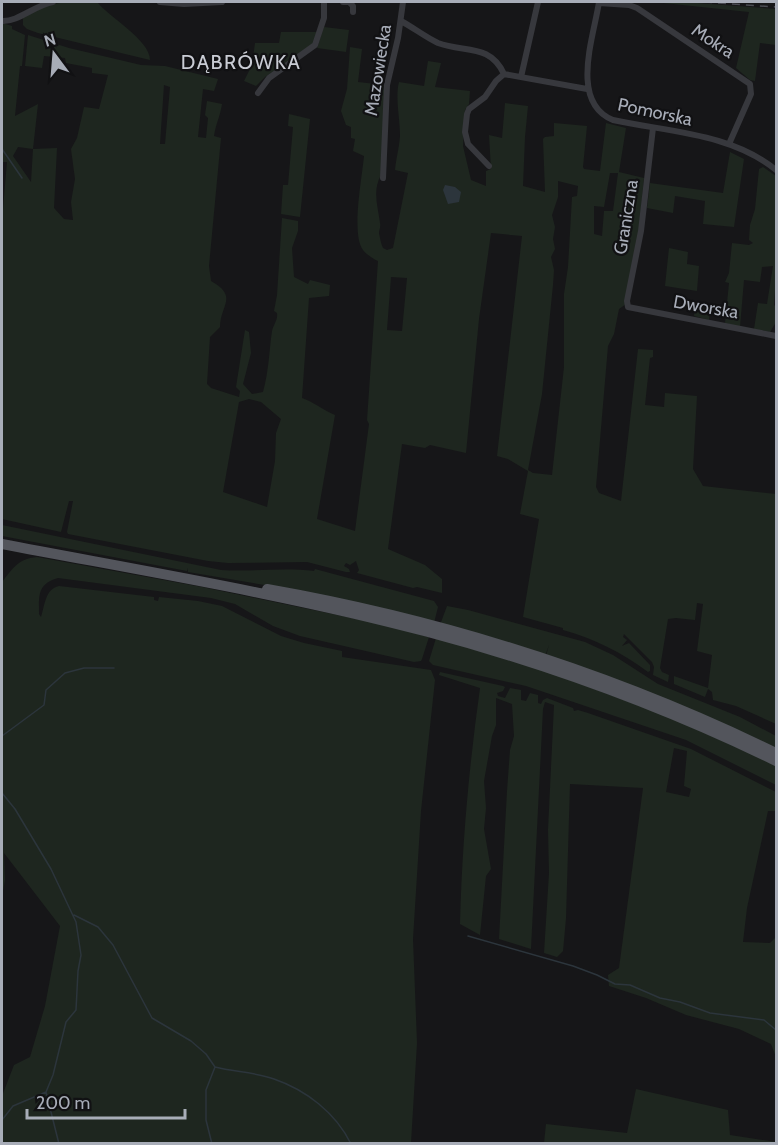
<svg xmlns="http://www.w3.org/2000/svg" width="778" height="1145" font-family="Cabin,sans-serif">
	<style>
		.green { fill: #1e261f; fill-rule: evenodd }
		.water { fill: #2c353c }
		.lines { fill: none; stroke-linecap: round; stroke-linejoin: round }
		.stream { stroke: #2c353c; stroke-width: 1.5 }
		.street { stroke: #37383d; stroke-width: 6 }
		.primary { stroke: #53555c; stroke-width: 10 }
		.rail { stroke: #4a4c52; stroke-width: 1.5; stroke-dasharray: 8 6; stroke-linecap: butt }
		.labels { text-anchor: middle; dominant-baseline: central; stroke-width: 4.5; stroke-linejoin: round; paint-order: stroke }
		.street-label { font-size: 18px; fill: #a8adb8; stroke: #111113 }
		.neighbourhood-label { font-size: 20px; letter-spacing: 1.5px; fill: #c9ccd4; stroke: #111113 }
	</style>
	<rect width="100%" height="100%" fill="#161618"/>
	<path class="green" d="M70,2H97C110,18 150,40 150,60L38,33L27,29L23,25V18C33,6 56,3 70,2Z
		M654,2H685L776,9V45L760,43L755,81L750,80L736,68L749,12Z
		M2,23L12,26V29L25,35L22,66H20L15,116L38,104L33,149L57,148L54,208L64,219L73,220L71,202L75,179L71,149L77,138L84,107L99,109L108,75L92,73V68L66,63L65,58L44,56L42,68L25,66L28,35L69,48L141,65L165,66L218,79L214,91L203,89L198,137L206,138L208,118L205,115L207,101L222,104C220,117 216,123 214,136L221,138L209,266L211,281C239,297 220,305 220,327L210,337L207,384L211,388L239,397L240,391L236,387L245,330L249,332L251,353L243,384L252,394L263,392C269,370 269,352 272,331C274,323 278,320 277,313L274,311L277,295L282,218L298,221V231L292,248L294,277L308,284L310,280L330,285L329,296L309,298L302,398C312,401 323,410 335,415L317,519L355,531L369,424L367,420L378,261C373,259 366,254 363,250C351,234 362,178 364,156L353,151L355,139L351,138V127L346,125L341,111L347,89L350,47L362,49L358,82L385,85L381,175C372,191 378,207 380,223C381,227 379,230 379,233C380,238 381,244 383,248L387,250L393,248L408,173L395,170C396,159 399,149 400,136C400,119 395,97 399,82L424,86L428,61L441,63L435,87L470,91L469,104L465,110L463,146L471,180L486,186V171L491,169L489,135L502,138L505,103L528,106L525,137L523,186L545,192L543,139L545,137L554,136V123L587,126L583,167L584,169L600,171L606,123L626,128L619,172L644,178L638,242L626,304L619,309L614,334L608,346L596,487L599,493L621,501L638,349L653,350V357L650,358L645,405L664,407L665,393L697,396L693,469L703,486L776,494V724L736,706L713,700L712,692L708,689L705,697L674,684V676L708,688L712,655L697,651L703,604L697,603L695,620L676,618L668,619L660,668L662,672L669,675L668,682L653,675L654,667L652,662L624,634L623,637L627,640L622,646L629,643L650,665V671L648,672C621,652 595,639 563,630V628L523,617L539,519L520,514L528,471L508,459L497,456L522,236L491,233L479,319L466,453L430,445L425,448L402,444L388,549L425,565L442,579V593L417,587L413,588L357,573L359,570L356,561L350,565L346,563L344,566L349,569L350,572H346L307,562L228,563L208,561L68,534L67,532L73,501H69L61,532L2,519V220L7,162H2ZM164,85L170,87L165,144H160ZM18,147L33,149L31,182L13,156ZM610,173H618L613,211H604L602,236L594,234V206L604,207ZM558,181L578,186L577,196L572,197L568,267L564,294V367L552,475L533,473L528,470L542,394L553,285L554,270L551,257L555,249L553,239L555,227L552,215L558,197ZM391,277L407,278L402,331L387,330ZM249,399L261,402L281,419L276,433L275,461L267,507L223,492L239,402Z
		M324,27L349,30L346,52L317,48Z
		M281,32H317L314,45L265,77L256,86L244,81L252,65L255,43H279Z
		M289,114L310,119L300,217L281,214L283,185H288L293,127L288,126Z
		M730,152L744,159L734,227L703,224L705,201L675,196L673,213L647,208L650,183L723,193Z
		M763,167L776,176V276L774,305L776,307V322L770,332L754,329L758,303L767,304L773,266L762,267L760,282L744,280L740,327L725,323L729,283L725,282L729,273L732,243L749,245L753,243L749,240L750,225L755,209L759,169Z
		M669,248L688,252L687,264L699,266L697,291L665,286Z
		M695,302L711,304L709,320L694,316Z
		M2,525L221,570C253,572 283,567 314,571L315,569L434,601L438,607L434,623L282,588L188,572V568L187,571L2,536Z
		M37,557L202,587L381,624L429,637L422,659L421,661L414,662L300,636L273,626L235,604L211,598L58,578C37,584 39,596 39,614L41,617C45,605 45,589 59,586L154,597V600L158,601L159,597L198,601L222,606L281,636L304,643L342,651V657L431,670L435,680L421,811L413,939L417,1043L411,1143H2V1096L14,1065L30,1057L45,1006L60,926L4,853L5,880L2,897V582C13,568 18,559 37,557Z
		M447,606L468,610L585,642L613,655L658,684L740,717L776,736V749L546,656L549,645L545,656L440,625Z
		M436,638L549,672L669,717L776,765V785L686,740L526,686L433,665L429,661Z
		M440,672L503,686L505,687L503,691L497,693L498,696L505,698L510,688L521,690V700L526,701L530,693L538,695V703L541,704L543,700L547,698L573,708L574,711L578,710L588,713L691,749L776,792V811H768L747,908L743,942L770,943L776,937V1057L771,1044L739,1029L686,1015L646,998L609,986L608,975L619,968L643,788L570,784L566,918L563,951L557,957L544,953L549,873L548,830L554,705L545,702L543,709L531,949L499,939L507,791L510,750L514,736L512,704L496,698V725L492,736L484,781L486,808L484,829L491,869L486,876L480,935L460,924C462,844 469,767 480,688L439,675L438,677ZM674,748L687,751L684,786L691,789L689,797L666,792Z
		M636,1089L728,1110L730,1135L776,1142V1143H544L546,1124L627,1133Z"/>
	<path class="water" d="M445,185L455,187L461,192L459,202L448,204L443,190Z"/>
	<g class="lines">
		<path class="stream" d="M2,149L22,178
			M2,736L44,705L46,690L65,673L84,668H114
			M2,793L15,809L51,869L76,922L81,955L78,971L76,1010L66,1022L53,1075L46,1092L13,1106L2,1120
			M74,915L98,927L113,945L152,1018L191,1041L206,1054L215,1067L206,1090V1120L212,1144
			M468,936L573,966L597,975L615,984L630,985L660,998L680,1002L710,1013L764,1020L776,1030
			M215,1067C234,1072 255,1072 274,1079C306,1090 336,1113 351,1144
			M46,1092L59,1144"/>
		<path class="street" d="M160,2L184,4L222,2
			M343,2H349L353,6V12
			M599,2C594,36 569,102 613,120C668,132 731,133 776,170
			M599,3L629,5L637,8L750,84L751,94L729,144
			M2,21C18,22 35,5 53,2
			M401,21C414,28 425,37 438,43C464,53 490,43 504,74
			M504,74L587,89
			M521,77L538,2
			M258,93L269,78L315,45L324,18V2
			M653,128L641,231L627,301L628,307L776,336
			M489,166L468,144L465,132L467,114L469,109L485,97L496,81L504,74
			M383,178L387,85L398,38L403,2"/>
		<path class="primary" d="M2,544C143,571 289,595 428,632C548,664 665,707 776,761
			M267,589C443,620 616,675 776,753"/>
		<path class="rail" d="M704,2L776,7"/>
	</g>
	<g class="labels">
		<g class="street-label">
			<text transform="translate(713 41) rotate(33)">Mokra</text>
			<text transform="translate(378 70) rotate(-81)">Mazowiecka</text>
			<text transform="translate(655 112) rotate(12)">Pomorska</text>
			<text transform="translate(626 217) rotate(-81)">Graniczna</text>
			<text transform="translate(706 307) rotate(10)">Dworska</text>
		</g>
		<g class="neighbourhood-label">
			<text x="241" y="62">DĄBRÓWKA</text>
		</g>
	</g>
	<rect width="778" height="1145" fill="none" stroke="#a8adb8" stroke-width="6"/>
	<g transform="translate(54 54) rotate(344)" stroke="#111113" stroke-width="4.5" paint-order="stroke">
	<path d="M0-4.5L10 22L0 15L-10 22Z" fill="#a8adb8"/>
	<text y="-9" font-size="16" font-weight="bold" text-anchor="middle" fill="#a8adb8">N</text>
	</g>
	<path d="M27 1109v9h158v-9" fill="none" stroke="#a8adb8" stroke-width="3"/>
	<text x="36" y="1109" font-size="18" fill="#a8adb8" stroke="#111113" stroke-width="4.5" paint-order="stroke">200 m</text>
</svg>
